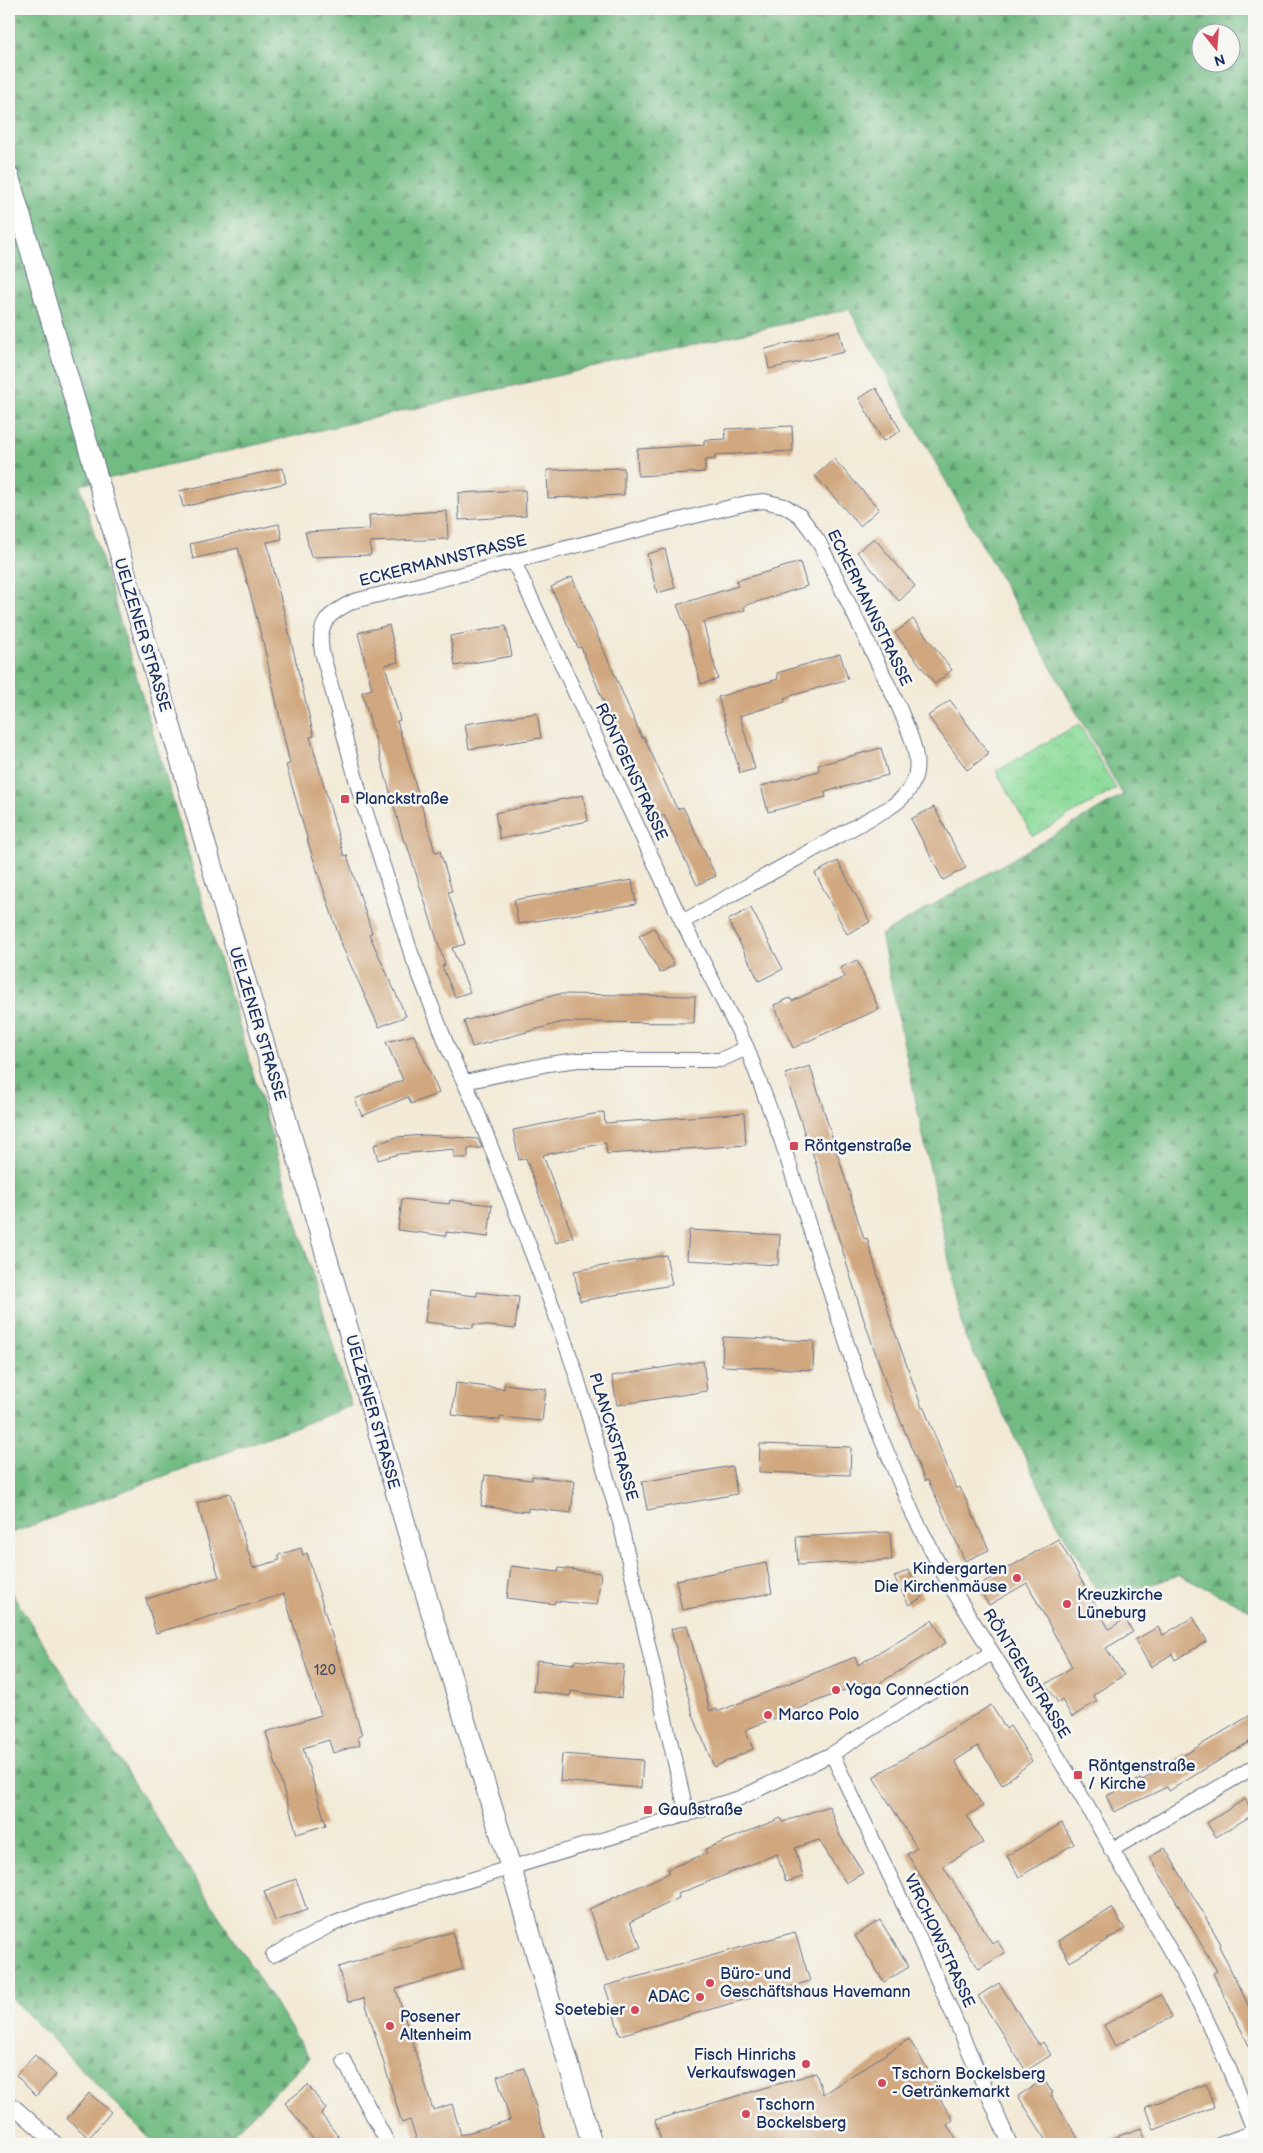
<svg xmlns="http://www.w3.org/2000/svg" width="1263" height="2153" font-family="'Balsamiq Sans',sans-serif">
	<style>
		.forest { fill: url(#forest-firs); stroke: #467670; fill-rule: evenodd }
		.park { fill: url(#park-crowns); stroke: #54867c }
		.building { fill: #d0a77f }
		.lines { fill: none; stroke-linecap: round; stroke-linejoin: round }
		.street-casing { stroke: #667088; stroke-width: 16 }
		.secondary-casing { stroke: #667088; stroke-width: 22 }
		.street { stroke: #fff; stroke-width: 14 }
		.secondary { stroke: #fff; stroke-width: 20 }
		.poi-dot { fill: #d1495b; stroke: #f6f6f2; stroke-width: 2 }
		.labels { text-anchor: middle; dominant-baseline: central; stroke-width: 5; stroke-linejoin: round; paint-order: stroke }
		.number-label { font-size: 14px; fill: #484d66 }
		.street-label { font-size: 16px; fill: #1b2f5e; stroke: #f6f6f2 }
		.poi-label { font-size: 16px; fill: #1b2f5e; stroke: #f6f6f2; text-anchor: start }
	</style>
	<defs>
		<pattern id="forest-firs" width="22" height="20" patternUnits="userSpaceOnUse" patternTransform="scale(1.25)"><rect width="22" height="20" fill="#72bc83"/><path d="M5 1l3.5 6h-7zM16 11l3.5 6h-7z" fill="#5d996e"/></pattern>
		<pattern id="park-crowns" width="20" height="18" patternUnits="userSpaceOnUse" patternTransform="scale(1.25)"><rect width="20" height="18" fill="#8edc9b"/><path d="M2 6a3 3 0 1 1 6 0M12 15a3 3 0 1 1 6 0" fill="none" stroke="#7abd88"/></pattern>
	</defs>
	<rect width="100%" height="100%" fill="#f6f6f2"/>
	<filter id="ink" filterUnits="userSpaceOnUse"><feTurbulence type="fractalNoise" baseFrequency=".02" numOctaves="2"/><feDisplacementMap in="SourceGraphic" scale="10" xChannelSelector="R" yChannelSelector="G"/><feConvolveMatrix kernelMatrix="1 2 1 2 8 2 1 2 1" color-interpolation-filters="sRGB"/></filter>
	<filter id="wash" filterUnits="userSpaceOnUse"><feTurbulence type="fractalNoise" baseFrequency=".0096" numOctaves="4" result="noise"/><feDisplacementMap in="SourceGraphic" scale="20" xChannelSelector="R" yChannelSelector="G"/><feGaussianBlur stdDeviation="1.12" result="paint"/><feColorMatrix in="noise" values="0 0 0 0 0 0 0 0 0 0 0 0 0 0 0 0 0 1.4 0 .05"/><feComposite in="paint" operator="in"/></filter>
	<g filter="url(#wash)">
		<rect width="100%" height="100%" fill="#f2ead6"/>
		<path class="forest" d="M9,9H1254V1612L1179,1575L1103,1601L1059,1526L965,1336L881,935L1123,795L849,309L80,485L351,1406L9,1534ZM1200,32H1230V62H1200Z
			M9,1589L310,2058L223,2144H155L9,1995Z"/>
		<path class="park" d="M1079,724L1116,789L1033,836L996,771Z"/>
		<g id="blocks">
			<path class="building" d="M839,331L844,352L769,369L765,349Z
				M876,388L901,431L883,441L859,398Z
				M792,426L793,451L715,455V459L705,460V472L638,476L637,449L704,445V440L726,439L725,429Z
				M834,459L879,509L860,526L815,476Z
				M283,468L286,483L183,507L179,491Z
				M624,468V495L548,498L547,470Z
				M525,490L526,516L459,520L458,493Z
				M447,511L448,539L370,542L371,555L311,557L305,532L370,529L369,515Z
				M279,524L282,539L267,542L314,736L310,737L344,856L347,855L372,933L369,934L406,1016L379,1027L343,948L311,852L286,765L290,764L263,642L238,548L193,559L190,544Z
				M874,538L915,586L899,601L857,552Z
				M665,549L675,588L657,593L647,554Z
				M800,562L807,586L744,606L745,610L703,622L718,679L701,684L686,627L677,605L738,586L736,581Z
				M572,577L642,738L644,737L677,809L683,807L716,876L697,885L664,815L658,818L614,727L581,647L578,648L551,587Z
				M913,619L952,670L935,684L895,633Z
				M389,625L398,662L385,665L400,720L397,721L435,852L440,851L452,891L448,892L465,944L452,948L470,992L455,997L442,966L445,965L406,842H404L362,692L372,689L358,633Z
				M506,626L512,656L455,666L450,636Z
				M840,654L848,679L784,698L785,702L740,716L755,769L740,773L718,697L778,679L777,673Z
				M950,700L989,754L967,770L928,716Z
				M537,713L541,738L469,749L465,724Z
				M881,748L888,775L825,792L826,797L768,812L761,786L819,771L818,765Z
				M583,795L588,821L500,839L495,813Z
				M934,807L966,868L943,880L911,819Z
				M838,861L870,922L847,934L815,873Z
				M632,880L636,904L518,924L514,900Z
				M751,908L783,969L759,981L728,920Z
				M654,928L674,965L660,973L639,936Z
				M857,960L879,1009L793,1048L774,1005L790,998L792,1001L845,977L840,968Z
				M559,994L695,996L694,1023L563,1022L472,1047L464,1021Z
				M414,1035L439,1093L411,1104L408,1097L362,1116L355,1099L403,1080L386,1042Z
				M810,1066L864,1239L867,1238L892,1324L922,1408H924L956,1489L960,1487L989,1550L965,1561L928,1480L925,1481L890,1395L863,1317L808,1138L806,1139L801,1122L785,1074Z
				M604,1112L605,1123L744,1113L746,1145L607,1154L606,1143L543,1155L573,1237L556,1243L526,1158L519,1160L513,1130Z
				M427,1135L478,1139L482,1148H468V1158H454V1149L399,1154L378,1160L374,1145L396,1137Z
				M402,1199L449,1204L450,1200L492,1205L488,1237L446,1232V1236L398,1230Z
				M689,1230L780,1235L778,1265L687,1260Z
				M666,1255L672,1285L580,1301L574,1271Z
				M429,1291L477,1296V1292L519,1297L515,1329L473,1324V1328L425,1322Z
				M723,1337L814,1341L813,1370L722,1366Z
				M703,1361L707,1391L617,1405L612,1376Z
				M456,1383L504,1389V1384L546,1389L542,1421L500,1417V1420L486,1419L452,1415Z
				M760,1444L851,1447L850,1475L759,1472Z
				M732,1466L737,1494L647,1510L642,1482Z
				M485,1475L532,1480V1476L575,1481L571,1513L528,1508V1512L519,1511L481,1506Z
				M230,1493L253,1568L280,1560L278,1555L301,1548L303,1555L307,1553L362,1735L358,1737L360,1745L333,1753L329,1740L303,1748L326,1825L297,1834L266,1732L321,1715L284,1594L156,1633L146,1599L219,1577L197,1503Z
				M890,1532L892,1560L798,1565L796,1537Z
				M1058,1539L1109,1629L1125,1619L1133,1632L1106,1648L1124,1675L1093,1695L1097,1701L1072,1717L1062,1700L1058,1703L1046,1684L1072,1667L1027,1583L989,1605L977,1586Z
				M766,1563L772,1593L682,1610L676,1580Z
				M511,1566L558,1572L559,1568L601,1573L597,1605L555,1601L554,1604L507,1598Z
				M908,1570L923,1597L909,1605L894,1577Z
				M1193,1617L1207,1641L1175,1660L1172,1654L1151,1667L1135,1640L1158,1627L1163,1635Z
				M932,1620L946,1643L868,1690L865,1682L745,1730L753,1749L714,1767L693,1715L671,1629L687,1625L710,1711L717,1709V1712L855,1657L858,1665Z
				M537,1660L574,1664L575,1660L624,1665L621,1698L571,1691L570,1696L533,1691Z
				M991,1705L1006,1729L1010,1726L1032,1761L1002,1785L978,1746L955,1761L983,1806L967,1816L983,1843L943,1866L992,1943L997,1940L1005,1953L979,1969L907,1854L917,1848L873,1777Z
				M1254,1713V1739L1169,1791L1167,1787L1114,1812L1106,1796L1140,1779L1141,1781Z
				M562,1754L643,1760L641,1788L560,1781Z
				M1245,1799L1254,1814L1216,1837L1207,1823Z
				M829,1806L840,1836L863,1873L846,1883L819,1840L795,1848L803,1877L786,1882L777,1854L678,1894L679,1898L630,1922L641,1947L607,1961L589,1909L669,1873L668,1869L707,1853L705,1849L781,1818L783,1822Z
				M1062,1823L1074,1844L1019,1877L1007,1856Z
				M1165,1848L1221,1944L1219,1946L1254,2017V2056L1213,1973L1217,1971L1150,1857Z
				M296,1879L307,1910L275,1921L264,1891Z
				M1112,1908L1125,1929L1070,1962L1058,1941Z
				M880,1920L909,1967L884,1982L855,1936Z
				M452,1932L463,1969L396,1989L433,2110L452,2104L461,2135L510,2120L497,2076L524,2068L547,2144H418L410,2120L402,2123L364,1998L348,2002L338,1967Z
				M795,1932L810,1981L620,2035L605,1986Z
				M999,1983L1039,2045L1043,2042L1051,2055L1026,2071L978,1996Z
				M1161,1995L1172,2017L1115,2046L1104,2025Z
				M909,2039L936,2083L932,2086L953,2120L947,2125L959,2144H662L655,2120L816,2073L823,2094Z
				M35,2055L56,2075L36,2096L16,2075Z
				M1044,2079L1052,2093L1050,2094L1082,2144H1049L1018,2096Z
				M1206,2084L1214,2107L1154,2130L1146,2107Z
				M308,2085L326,2109L321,2114L344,2144H317L285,2103Z
				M89,2093L111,2112L89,2138L67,2119Z
				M1141,2128L1147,2144H1102V2142Z"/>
		</g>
	</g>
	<g filter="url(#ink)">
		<use href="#blocks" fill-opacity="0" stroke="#667088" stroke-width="1"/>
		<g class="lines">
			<defs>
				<path id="street" d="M514,562L676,909L747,1048L782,1142L865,1400L913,1514L948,1582L1071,1778L1191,1987L1226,2061L1254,2131
					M682,922L889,808C934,780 914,744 898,705L819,542L810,529L800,516L785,506L764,501L747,503L354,601C329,613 317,622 322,652L360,794L411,953L448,1048L474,1103L555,1313L575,1371L620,1522L687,1815
					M465,1082L548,1064L578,1060H720L747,1048
					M832,1754L916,1931L1010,2144
					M1111,1850L1254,1767
					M273,1955L333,1924L358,1914L740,1798L832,1754L991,1653
					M344,2061L388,2144
					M9,2102L56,2144
					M1221,2144L1254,2132"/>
				<path id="secondary" d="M9,177L433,1618L511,1868L592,2144"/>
			</defs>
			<use href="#street" class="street-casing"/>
			<use href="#secondary" class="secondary-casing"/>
			<use href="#street" class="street"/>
			<use href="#secondary" class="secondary"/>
		</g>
	</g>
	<g class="poi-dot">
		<rect x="340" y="794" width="10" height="10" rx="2.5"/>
		<rect x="789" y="1141" width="10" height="10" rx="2.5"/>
		<circle cx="1017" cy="1578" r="5"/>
		<circle cx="1067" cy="1604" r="5"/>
		<circle cx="836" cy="1690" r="5"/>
		<circle cx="768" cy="1715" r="5"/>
		<rect x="1073" y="1770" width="10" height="10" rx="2.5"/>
		<rect x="643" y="1805" width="10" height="10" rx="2.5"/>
		<circle cx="710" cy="1983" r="5"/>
		<circle cx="700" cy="1997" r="5"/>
		<circle cx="635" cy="2010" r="5"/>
		<circle cx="390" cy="2026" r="5"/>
		<circle cx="806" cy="2064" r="5"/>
		<circle cx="882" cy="2083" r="5"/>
		<circle cx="746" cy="2114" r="5"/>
	</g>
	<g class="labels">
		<g class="number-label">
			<text x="325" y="1670">120</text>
		</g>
		<g class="street-label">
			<text transform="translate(443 561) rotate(-14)">ECKERMANNSTRASSE</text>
			<text transform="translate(869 608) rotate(64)">ECKERMANNSTRASSE</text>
			<text transform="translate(142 635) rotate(73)">UELZENER STRASSE</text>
			<text transform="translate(631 772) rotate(65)">RÖNTGENSTRASSE</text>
			<text transform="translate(257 1024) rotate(73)">UELZENER STRASSE</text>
			<text transform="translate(372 1412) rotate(74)">UELZENER STRASSE</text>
			<text transform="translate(613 1437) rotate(73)">PLANCKSTRASSE</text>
			<text transform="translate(1026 1674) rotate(58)">RÖNTGENSTRASSE</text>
			<text transform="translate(939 1941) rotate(65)">VIRCHOWSTRASSE</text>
		</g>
		<g class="poi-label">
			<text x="355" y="799">Planckstraße</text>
			<text x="804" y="1146">Röntgenstraße</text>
			<text x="1007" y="1569" text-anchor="end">Kindergarten<tspan x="1007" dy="18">Die Kirchenmäuse</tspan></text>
			<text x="1077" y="1595">Kreuzkirche<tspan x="1077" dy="18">Lüneburg</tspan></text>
			<text x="846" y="1690">Yoga Connection</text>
			<text x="778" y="1715">Marco Polo</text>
			<text x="1088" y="1766">Röntgenstraße<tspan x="1088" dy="18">/ Kirche</tspan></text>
			<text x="658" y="1810">Gaußstraße</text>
			<text x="720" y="1974">Büro- und<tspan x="720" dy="18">Geschäftshaus Havemann</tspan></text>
			<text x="690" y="1997" text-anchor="end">ADAC</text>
			<text x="625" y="2010" text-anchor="end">Soetebier</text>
			<text x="400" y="2017">Posener<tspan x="400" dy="18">Altenheim</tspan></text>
			<text x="796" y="2055" text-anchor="end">Fisch Hinrichs<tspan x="796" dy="18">Verkaufswagen</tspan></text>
			<text x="892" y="2074">Tschorn Bockelsberg<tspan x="892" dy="18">- Getränkemarkt</tspan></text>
			<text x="756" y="2105">Tschorn<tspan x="756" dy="18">Bockelsberg</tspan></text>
		</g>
	</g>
	<rect width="1263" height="2153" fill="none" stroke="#f6f6f2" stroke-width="30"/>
	<g transform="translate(1216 48) rotate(163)"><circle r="24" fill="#f6f6f2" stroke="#9ea6b7"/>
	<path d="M0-4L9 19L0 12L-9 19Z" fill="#d1495b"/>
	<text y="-8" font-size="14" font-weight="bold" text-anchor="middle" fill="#1b2f5e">N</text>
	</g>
</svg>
